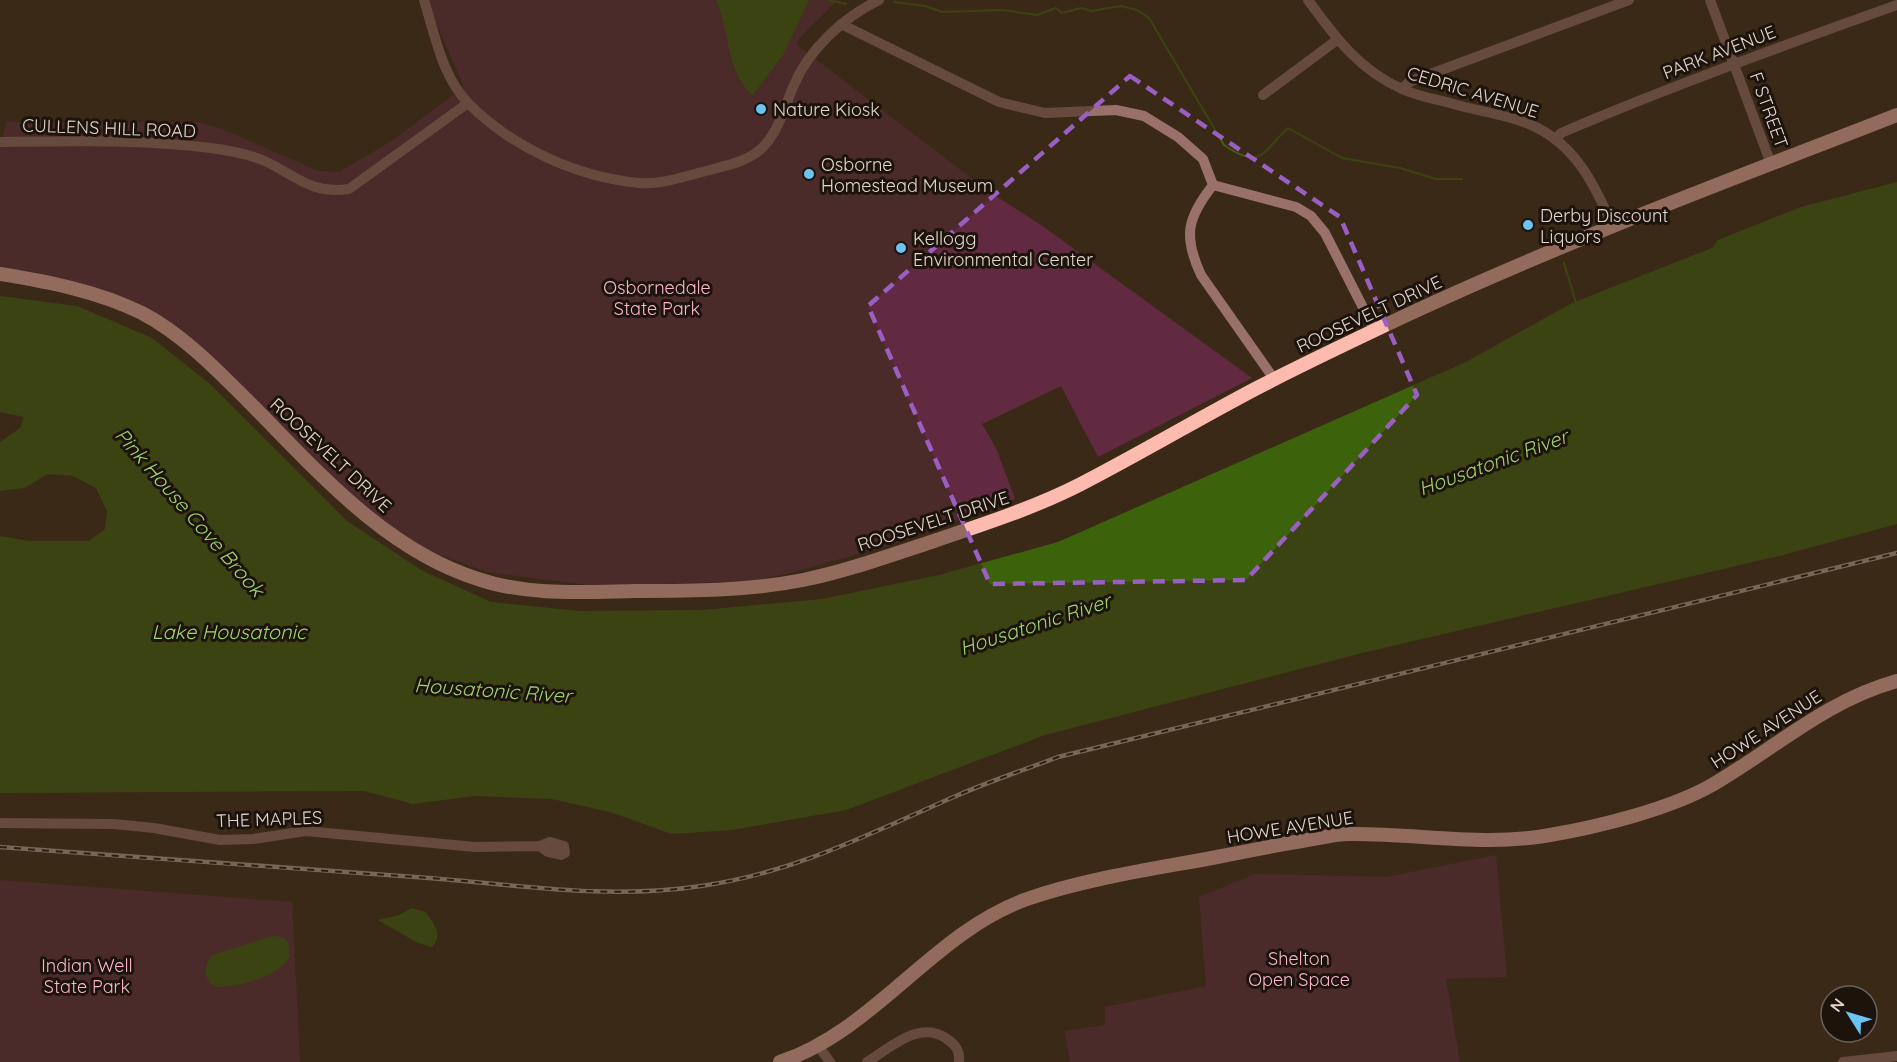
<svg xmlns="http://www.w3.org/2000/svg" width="1897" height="1062" font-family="Quicksand,sans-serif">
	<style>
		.green { fill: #612a41 }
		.water { fill: #3d620c }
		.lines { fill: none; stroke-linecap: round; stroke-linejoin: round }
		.stream { stroke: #3d620c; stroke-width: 2 }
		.minor { stroke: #9a716a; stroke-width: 10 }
		.major { stroke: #fdbaaf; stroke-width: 14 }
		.rail-casing { stroke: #beb0a3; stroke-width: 4.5 }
		.rail { stroke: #1c130c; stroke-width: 2; stroke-dasharray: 7; stroke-linecap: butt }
		.marked { fill: none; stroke: #9a5fc3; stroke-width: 4.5; stroke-dasharray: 12 8; stroke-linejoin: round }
		.poi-dot { fill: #6bc3f2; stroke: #1c130c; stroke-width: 2 }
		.labels { text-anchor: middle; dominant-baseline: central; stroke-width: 6; stroke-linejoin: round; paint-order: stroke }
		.street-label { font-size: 18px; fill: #e3d6cb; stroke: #1c130c }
		.poi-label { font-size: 18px; fill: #e3d6cb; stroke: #1c130c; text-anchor: start }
		.park-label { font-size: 18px; fill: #fdb6d0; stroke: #1c130c }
		.water-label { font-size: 20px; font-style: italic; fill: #9fd56c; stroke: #1c130c }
	</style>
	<rect width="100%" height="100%" fill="#3b2917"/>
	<path class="green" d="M426,0H838C830,8 799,37 796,44L988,191L1041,225L1252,378L1098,457L1061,386L982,424L996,448L1015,499L887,546L786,574L751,581L597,586L487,572L422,548L378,521L176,337L73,284L0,267V151L6,122H197L222,129L318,171L339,172L390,142L464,87Z
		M1496,855L1507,977L1446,979L1460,1062H1070L1065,1031L1105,1025V1007L1206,986L1199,897L1255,874L1386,877Z
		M0,880L292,902L300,1062H0Z"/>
	<path class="water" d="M716,0H809L783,55L752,96C723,62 732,37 716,0Z
		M1897,182V524L1783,555L1362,653L1045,735L846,810L732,830L672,834L610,812L552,799L474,796L413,804L364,791L0,793V536L29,541H89L105,529L107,511L96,488L73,476L48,474L24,488L0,491V442L20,428L24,417L0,412V296L77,306L152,338L210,384L347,521L421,570L491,602L580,611L703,610L822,599L939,575L1058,542L1466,362L1572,303L1712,248L1718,240L1801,207Z
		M412,908L426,912C433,924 444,934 432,947L418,943L378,920L399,915Z
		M273,936L283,937L288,942L290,957C275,978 241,986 217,987C203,981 203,966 212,955Z"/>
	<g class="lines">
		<path class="stream" d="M829,0L846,4
			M894,2L925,6L942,12L1003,10L1037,15L1056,8L1062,13L1081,8L1092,11L1121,6L1137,10L1149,18L1224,145C1262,171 1262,152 1288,128L1342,158L1400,168L1436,179H1462
			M1564,263L1576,303"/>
		<path class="minor" d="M424,0C435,35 442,77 469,104C513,148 577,177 639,183C661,185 685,176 706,171C724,166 747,162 761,149C779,132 784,107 794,85C809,49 844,17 879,0
			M1308,0C1335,37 1359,70 1402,89C1417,96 1434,99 1450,103C1476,111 1504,114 1529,124C1575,143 1595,185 1613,227
			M1710,0L1771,164
			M841,24L999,102L1045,113L1116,110L1144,116L1178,137L1195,152L1203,159L1213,185L1296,207L1311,216L1325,233L1375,331
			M1402,89L1409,82L1629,0
			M1263,95L1337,40
			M1556,139L1561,133C1671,86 1784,45 1897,5
			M0,142C70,141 141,139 211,148C226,150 246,154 260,159C294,173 309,195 349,189L468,103
			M1213,185C1187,218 1183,236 1201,275L1274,379
			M0,823L114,824L154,828L220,840L253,839L306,831L475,847L540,846L550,842L564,846L565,853L561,855L548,852L540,846
			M819,1047L830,1062
			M867,1062C890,1048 920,1019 947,1039C956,1045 960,1051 959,1062
			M1843,1062L1897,1056"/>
		<path class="major" d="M0,274C49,282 97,291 142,313C182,334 215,368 247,400C315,468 383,549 478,579C528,596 583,592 635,591C691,591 747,591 803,580C847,571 891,555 934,541C984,524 1034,508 1081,484C1141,453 1198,419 1257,388C1307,362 1358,338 1409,314C1568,240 1733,179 1897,115
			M780,1062C876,1030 932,933 1027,899C1088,878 1154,869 1217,857C1247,851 1277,845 1307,840C1321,838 1335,834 1349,834C1416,833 1484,847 1550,835C1598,827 1670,809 1712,785C1774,749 1827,700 1897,681"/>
		<defs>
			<path id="rail" d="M0,847C143,858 286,868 429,878C521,885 609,900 701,886C794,873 871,833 956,796C990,781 1024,770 1058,757L1897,553"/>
		</defs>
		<use href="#rail" class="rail-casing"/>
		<use href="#rail" class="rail"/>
	</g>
	<path d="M0 0H1897V1062H0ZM1130,76L1340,217L1417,395L1246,580L990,584L868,306Z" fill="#3b2917" fill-opacity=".55" fill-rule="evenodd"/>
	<path class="marked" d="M1130,76L1340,217L1417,395L1246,580L990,584L868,306Z"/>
	<g class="poi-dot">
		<circle cx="761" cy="109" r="6"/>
		<circle cx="809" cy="174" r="6"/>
		<circle cx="1528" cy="225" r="6"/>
		<circle cx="901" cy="248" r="6"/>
	</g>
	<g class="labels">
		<g class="street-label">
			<text transform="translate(1719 52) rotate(-21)">PARK AVENUE</text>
			<text transform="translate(1473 92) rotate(17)">CEDRIC AVENUE</text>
			<text transform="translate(1769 110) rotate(70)">F STREET</text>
			<text transform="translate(109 128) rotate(2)">CULLENS HILL ROAD</text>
			<text transform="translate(1369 314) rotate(-25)">ROOSEVELT DRIVE</text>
			<text transform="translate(331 455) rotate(43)">ROOSEVELT DRIVE</text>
			<text transform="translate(933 521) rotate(-18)">ROOSEVELT DRIVE</text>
			<text transform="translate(1766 729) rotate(-33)">HOWE AVENUE</text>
			<text transform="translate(269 819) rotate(-2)">THE MAPLES</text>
			<text transform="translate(1290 827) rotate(-9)">HOWE AVENUE</text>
		</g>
		<g class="poi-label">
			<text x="773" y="109">Nature Kiosk</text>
			<text x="821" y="164">Osborne<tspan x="821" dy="21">Homestead Museum</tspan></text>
			<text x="1540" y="215">Derby Discount<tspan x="1540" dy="21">Liquors</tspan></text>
			<text x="913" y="238">Kellogg<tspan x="913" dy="21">Environmental Center</tspan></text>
		</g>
		<g class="park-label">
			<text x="657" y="287">Osbornedale<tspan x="657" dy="21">State Park</tspan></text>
			<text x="1299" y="958">Shelton<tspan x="1299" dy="21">Open Space</tspan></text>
			<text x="87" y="965">Indian Well<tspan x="87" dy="21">State Park</tspan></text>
		</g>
		<g class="water-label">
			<text transform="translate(1493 462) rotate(-20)">Housatonic River</text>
			<text transform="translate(190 512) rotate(49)">Pink House Cove Brook</text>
			<text transform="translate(1035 624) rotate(-18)">Housatonic River</text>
			<text x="229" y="631">Lake Housatonic</text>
			<text transform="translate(493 690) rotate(4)">Housatonic River</text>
		</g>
	</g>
	<g transform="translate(1849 1014) rotate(307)"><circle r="28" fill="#1c130c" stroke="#6c6158" stroke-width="1.5"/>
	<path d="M0-4.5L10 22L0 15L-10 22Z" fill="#6bc3f2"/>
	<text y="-9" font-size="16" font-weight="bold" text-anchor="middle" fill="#e3d6cb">N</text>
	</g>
</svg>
